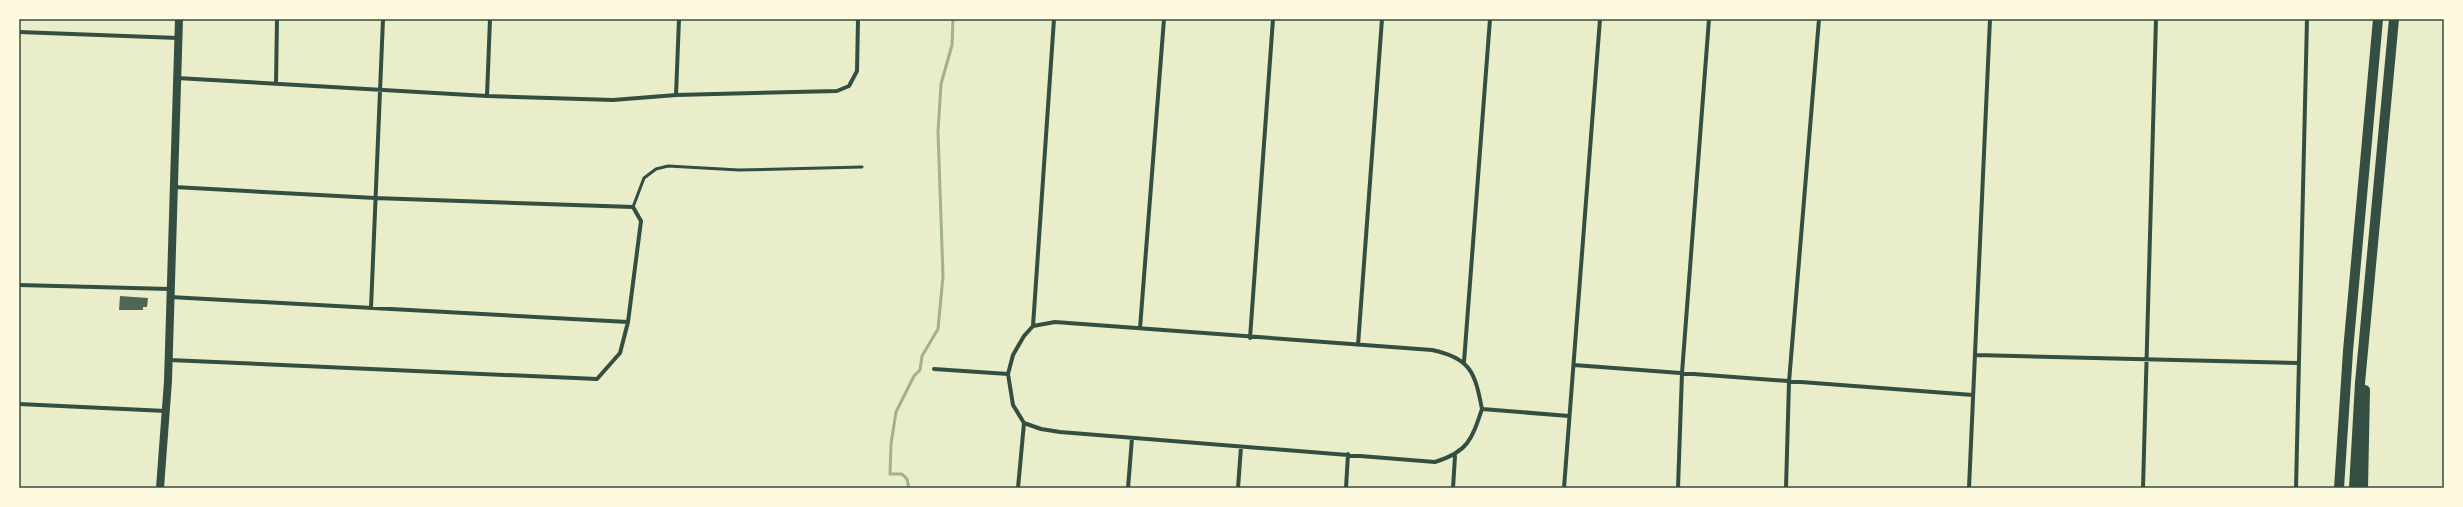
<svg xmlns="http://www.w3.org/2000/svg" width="2463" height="507" font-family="Mulish,sans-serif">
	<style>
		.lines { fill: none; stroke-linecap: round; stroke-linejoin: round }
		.stream { stroke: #a3b18a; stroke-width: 3 }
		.building { fill: #4f6655 }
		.service { stroke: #344e41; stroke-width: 3 }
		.minor { stroke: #344e41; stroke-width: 4 }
		.secondary { stroke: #344e41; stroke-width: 8 }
		.motorway { stroke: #344e41; stroke-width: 10 }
		.neatline { fill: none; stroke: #344e41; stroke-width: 1.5 }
	</style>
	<rect width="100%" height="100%" fill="#e9edc9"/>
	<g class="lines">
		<path class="stream" d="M909,488L907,479L902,474H890L891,444L896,412L914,376L920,370L922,356L938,329L943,276L938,132L941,84L952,45L953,19"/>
	</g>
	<path class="building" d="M120,296L148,298L147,307H143V310H119Z"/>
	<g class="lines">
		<path class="service" d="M633,207L644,178L656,169L668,166L739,170L862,167"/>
		<path class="minor" d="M19,32L178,38
			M177,78L487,96L613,100L676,95L837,91L849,86L857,71L858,19
			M276,84L277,19
			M676,95L679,19
			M487,96L490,19
			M19,285L170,289
			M170,297L628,322
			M371,308L383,19
			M1033,326L1054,19
			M1140,328L1164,19
			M1250,338L1273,19
			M1358,345L1382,19
			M1976,355L2298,363
			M169,360L597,379L620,353L628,322L641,221L633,207L375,198L174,187
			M1464,362L1490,19
			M1574,365L1973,395
			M934,369L1008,374
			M19,404L166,411
			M1482,409L1569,416
			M1024,423L1041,429L1060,432L1435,462C1468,452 1472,439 1482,409
			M1018,488L1024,423L1013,405L1008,374L1013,355L1024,336L1033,326L1055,322L1432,350C1471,358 1475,373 1482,409
			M1128,488L1132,438
			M1238,488L1241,447
			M1346,488L1348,454
			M1453,488L1455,456
			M1564,488L1600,19
			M1678,488L1682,373L1709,19
			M1786,488L1789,382L1819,19
			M1969,488L1990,19
			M2143,488L2156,19
			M2296,488L2307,19"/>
		<path class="secondary" d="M160,488L168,381L179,19"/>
		<path class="motorway" d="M2339,488L2348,351L2378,19
			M2354,488L2360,383L2394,19
			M2363,488L2365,390"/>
	</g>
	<rect width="2463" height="507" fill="none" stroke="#fefae0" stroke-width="40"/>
	<rect x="20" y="20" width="2423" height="467" class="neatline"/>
</svg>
